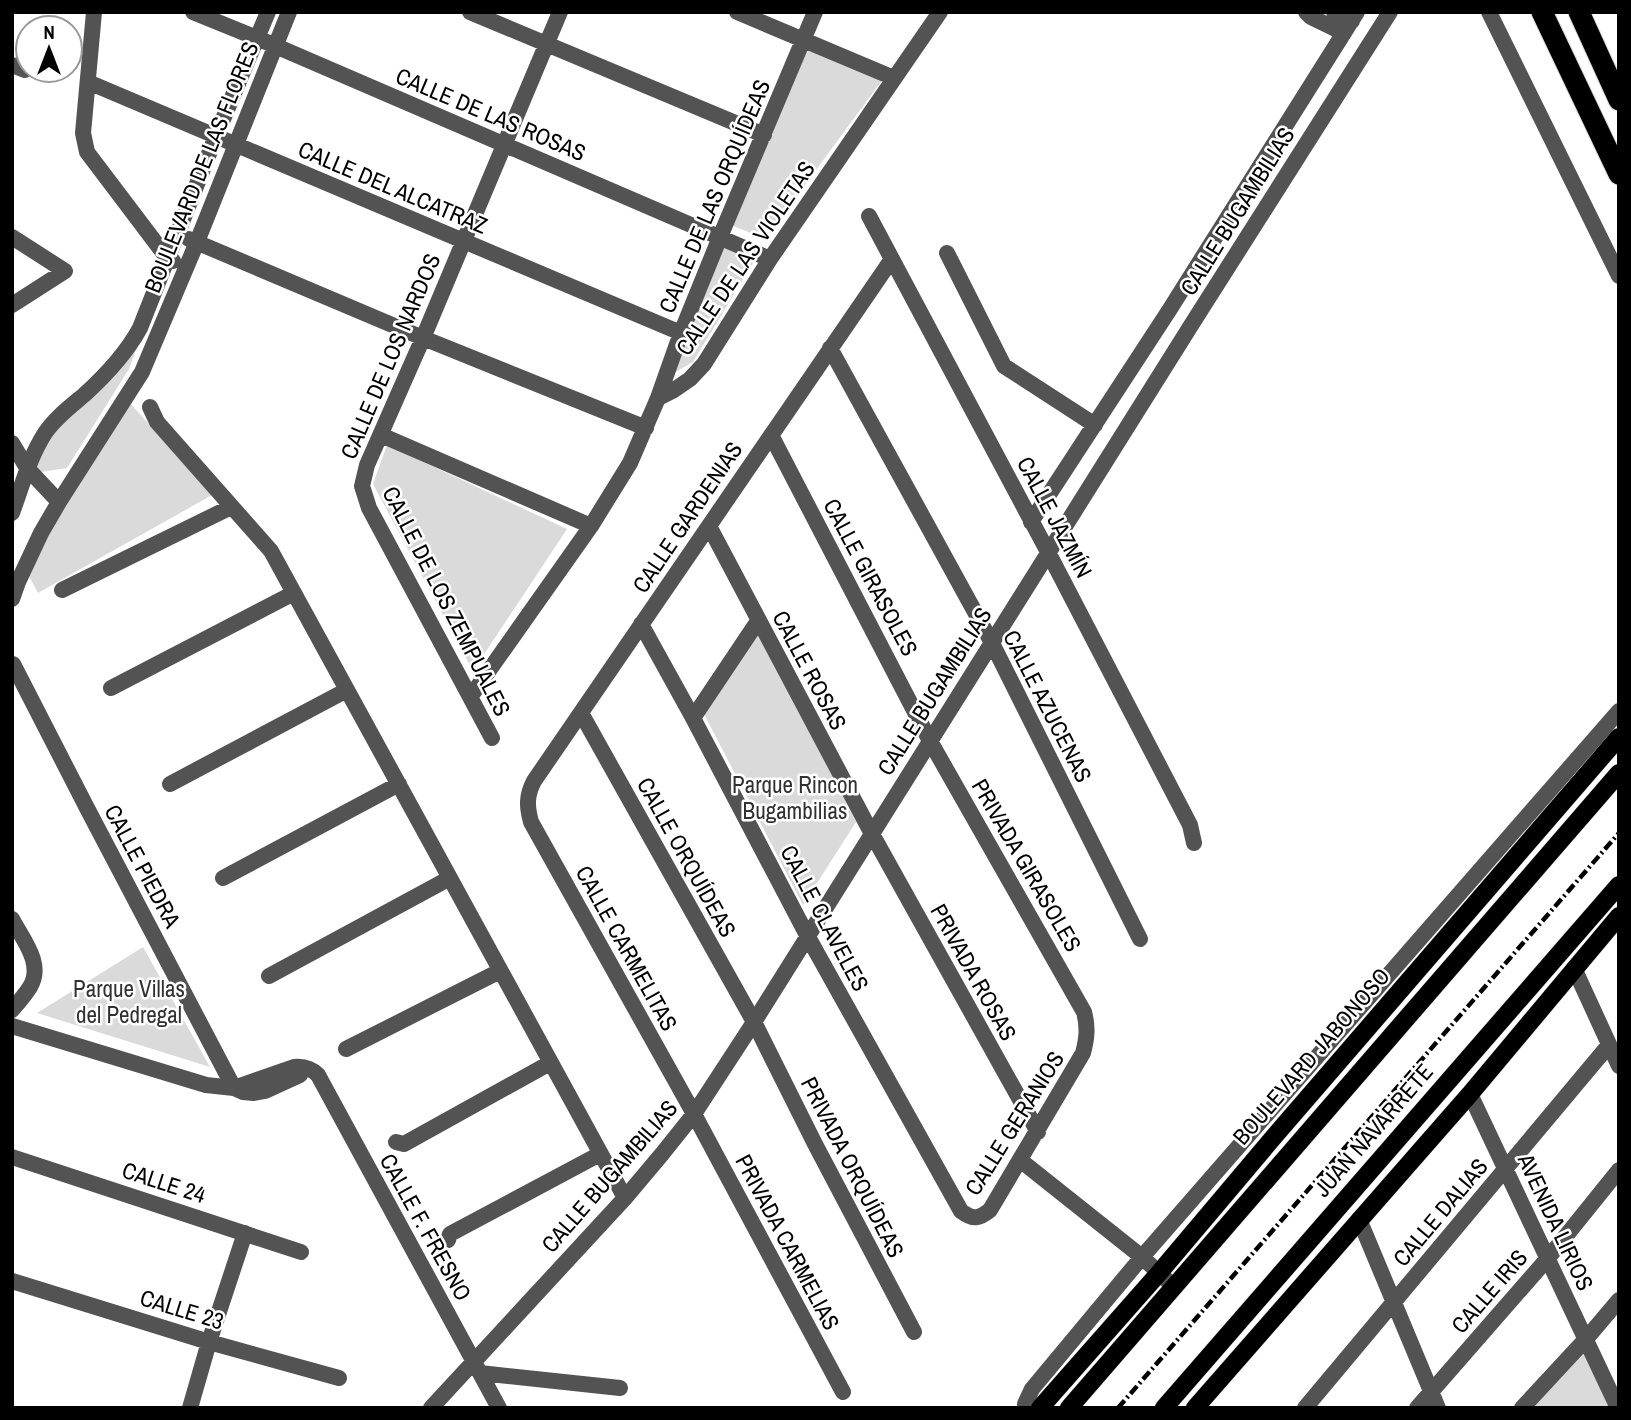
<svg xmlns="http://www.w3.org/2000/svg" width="1631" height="1420" font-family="'Archivo Narrow',sans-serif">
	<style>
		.green { fill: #dadada }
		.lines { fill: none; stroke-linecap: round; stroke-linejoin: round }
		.major-casing { stroke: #dbdbdb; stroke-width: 19 }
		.highway-casing { stroke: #dbdbdb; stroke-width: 23 }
		.minor { stroke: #535353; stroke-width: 16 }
		.major { stroke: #000; stroke-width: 18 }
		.highway { stroke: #000; stroke-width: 21 }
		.rail { stroke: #000; stroke-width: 4.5; stroke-dasharray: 10 3.5 2 3.5; stroke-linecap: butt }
		.labels { text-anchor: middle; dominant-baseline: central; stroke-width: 5; stroke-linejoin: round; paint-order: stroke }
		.street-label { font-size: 23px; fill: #000; stroke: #fff }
		.park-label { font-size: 23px; fill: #313131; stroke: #fff }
	</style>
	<rect width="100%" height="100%" fill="#fff"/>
	<path class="green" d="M806,49L883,79L765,239L731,225Z
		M723,242L756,258L693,362L672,374Z
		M138,345L129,369L67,468L41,472L33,465L48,435Z
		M129,402L212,495L38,593L27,572L72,486Z
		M387,445L567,529L473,671L373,484Z
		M759,634L856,822L803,905L704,714Z
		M143,947L210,1067L37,1013Z
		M1584,1348L1612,1408H1528Z"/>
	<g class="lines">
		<defs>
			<path id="major" d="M1040,1408L1159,1273L1272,1139L1619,737
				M1069,1408L1619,773
				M1164,1408L1619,885
				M1195,1408L1470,1094L1619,916"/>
			<path id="highway" d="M1542,12L1619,174
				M1579,12L1619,100"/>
		</defs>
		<use href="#major" class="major-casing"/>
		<use href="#highway" class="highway-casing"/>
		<path class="minor" d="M94,12L83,133L87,152L168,259L173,261
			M193,12L257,38L770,259
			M470,12L764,135
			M737,12L894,78
			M1306,12L1311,17L1344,33
			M1334,12L1352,21
			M1489,12L1619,276
			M12,65L25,70
			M88,82L681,333
			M869,216L1048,552L1190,825L1194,843
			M12,237L65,271L12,305
			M189,239L423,338L646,428
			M947,253L1004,366L1095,425
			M830,348L992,643L1140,939
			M658,398L674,390L690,379L704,364L770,259L940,12
			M150,407L157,422L271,551L625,1198
			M381,435L591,526
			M12,443L27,468L59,502
			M12,513C22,486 29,458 45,433C55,418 71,406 84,395C106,375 126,354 140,328L216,136L268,12
			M1031,522L1170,309L1357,12
			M709,526L872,834L1038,1132
			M62,590L231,507
			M12,599L18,582L41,533L59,502L142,372L197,242L289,12
			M641,624L693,718L808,937L961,1211C973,1220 979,1219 990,1210L1083,1053C1087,1038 1088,1027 1084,1012L930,741L771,435
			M13,664L88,810L234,1088
			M111,688L294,593
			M471,696L591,526L630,463L658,398L681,333L720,237L815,12
			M581,713L754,1022L815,1144L914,1332
			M693,718L758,621
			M492,738L369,508L362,486L367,465L423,338L560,12
			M170,784L347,690
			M223,878L399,784
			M12,919C23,940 44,964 30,987C25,995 18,1003 12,1010
			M1574,968L1619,1066
			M269,976L450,878
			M12,1026L206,1085L234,1088L243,1092L254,1093L265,1091L300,1075
			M346,1049L500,971
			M234,1088L294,1067C303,1066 311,1068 318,1075L499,1408
			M1470,1094L1618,1408
			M396,1142L404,1144L550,1063
			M12,1157L301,1252
			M1020,1160L1142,1257L1174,1287
			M1359,1219L1438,1408
			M448,1240L450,1234L600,1154
			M12,1281L209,1342L339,1378
			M480,1373L620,1388
			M843,1392L694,1114L531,822C527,807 526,796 534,781L892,259
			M190,1408L209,1342L245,1233
			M431,1408L625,1198L662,1154L694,1114L754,1022L1190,327L1390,12
			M1026,1408L1025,1404L1032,1389L1142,1257L1619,711
			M1305,1408L1609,1045
			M1417,1408L1548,1258L1619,1170
			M1522,1408L1586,1339L1619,1300"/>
		<use href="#major" class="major"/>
		<use href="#highway" class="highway"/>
		<path class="rail" d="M1118,1408L1619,833"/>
	</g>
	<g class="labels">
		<g class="street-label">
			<text transform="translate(491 114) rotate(23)">CALLE DE LAS ROSAS</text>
			<text transform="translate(201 167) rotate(-68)">BOULEVARD DE LAS FLORES</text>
			<text transform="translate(393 187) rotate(23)">CALLE DEL ALCATRAZ</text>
			<text transform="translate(714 196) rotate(-67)">CALLE DE LAS ORQUÍDEAS</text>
			<text transform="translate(1237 211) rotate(-58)">CALLE BUGAMBILIAS</text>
			<text transform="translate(745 258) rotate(-56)">CALLE DE LAS VIOLETAS</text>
			<text transform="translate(390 356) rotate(-67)">CALLE DE LOS NARDOS</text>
			<text transform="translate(687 517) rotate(-56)">CALLE GARDENIAS</text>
			<text transform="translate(1055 517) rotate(62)">CALLE JAZMÍN</text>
			<text transform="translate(871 577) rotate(62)">CALLE GIRASOLES</text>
			<text transform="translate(447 601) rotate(63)">CALLE DE LOS ZEMPUALES</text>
			<text transform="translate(810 670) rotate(62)">CALLE ROSAS</text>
			<text transform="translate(934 691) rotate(-58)">CALLE BUGAMBILIAS</text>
			<text transform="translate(1048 706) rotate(63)">CALLE AZUCENAS</text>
			<text transform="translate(687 857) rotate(61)">CALLE ORQUÍDEAS</text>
			<text transform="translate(1027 865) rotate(60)">PRIVADA GIRASOLES</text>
			<text transform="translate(143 866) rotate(62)">CALLE PIEDRA</text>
			<text transform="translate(825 918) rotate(62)">CALLE CLAVELES</text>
			<text transform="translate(627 948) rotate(61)">CALLE CARMELITAS</text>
			<text transform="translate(974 972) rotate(61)">PRIVADA ROSAS</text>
			<text transform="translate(1311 1056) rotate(-49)">BOULEVARD JABONOSO</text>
			<text transform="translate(1014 1123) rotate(-58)">CALLE GERANIOS</text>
			<text transform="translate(1373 1130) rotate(-49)">JUAN NAVARRETE</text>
			<text transform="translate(853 1167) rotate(63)">PRIVADA ORQUÍDEAS</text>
			<text transform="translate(609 1176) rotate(-49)">CALLE BUGAMBILIAS</text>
			<text transform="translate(164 1182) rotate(18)">CALLE 24</text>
			<text transform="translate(1440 1212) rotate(-50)">CALLE DALIAS</text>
			<text transform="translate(1556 1222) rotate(65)">AVENIDA LIRIOS</text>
			<text transform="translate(426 1227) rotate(61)">CALLE F. FRESNO</text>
			<text transform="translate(788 1242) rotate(62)">PRIVADA CARMELIAS</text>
			<text transform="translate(1489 1291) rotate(-49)">CALLE IRIS</text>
			<text transform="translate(182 1309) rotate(17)">CALLE 23</text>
		</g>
		<g class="park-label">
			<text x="795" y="784">Parque Rincon<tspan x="795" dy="26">Bugambilias</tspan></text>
			<text x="129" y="988">Parque Villas<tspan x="129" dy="26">del Pedregal</tspan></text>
		</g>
	</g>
	<rect width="1631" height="1420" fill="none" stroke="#000000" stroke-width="28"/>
	<g transform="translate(49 49)"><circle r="33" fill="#ffffff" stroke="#999999" stroke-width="2"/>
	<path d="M0-5L12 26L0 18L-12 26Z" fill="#000000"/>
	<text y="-10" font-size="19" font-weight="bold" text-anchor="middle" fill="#000000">N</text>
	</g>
</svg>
